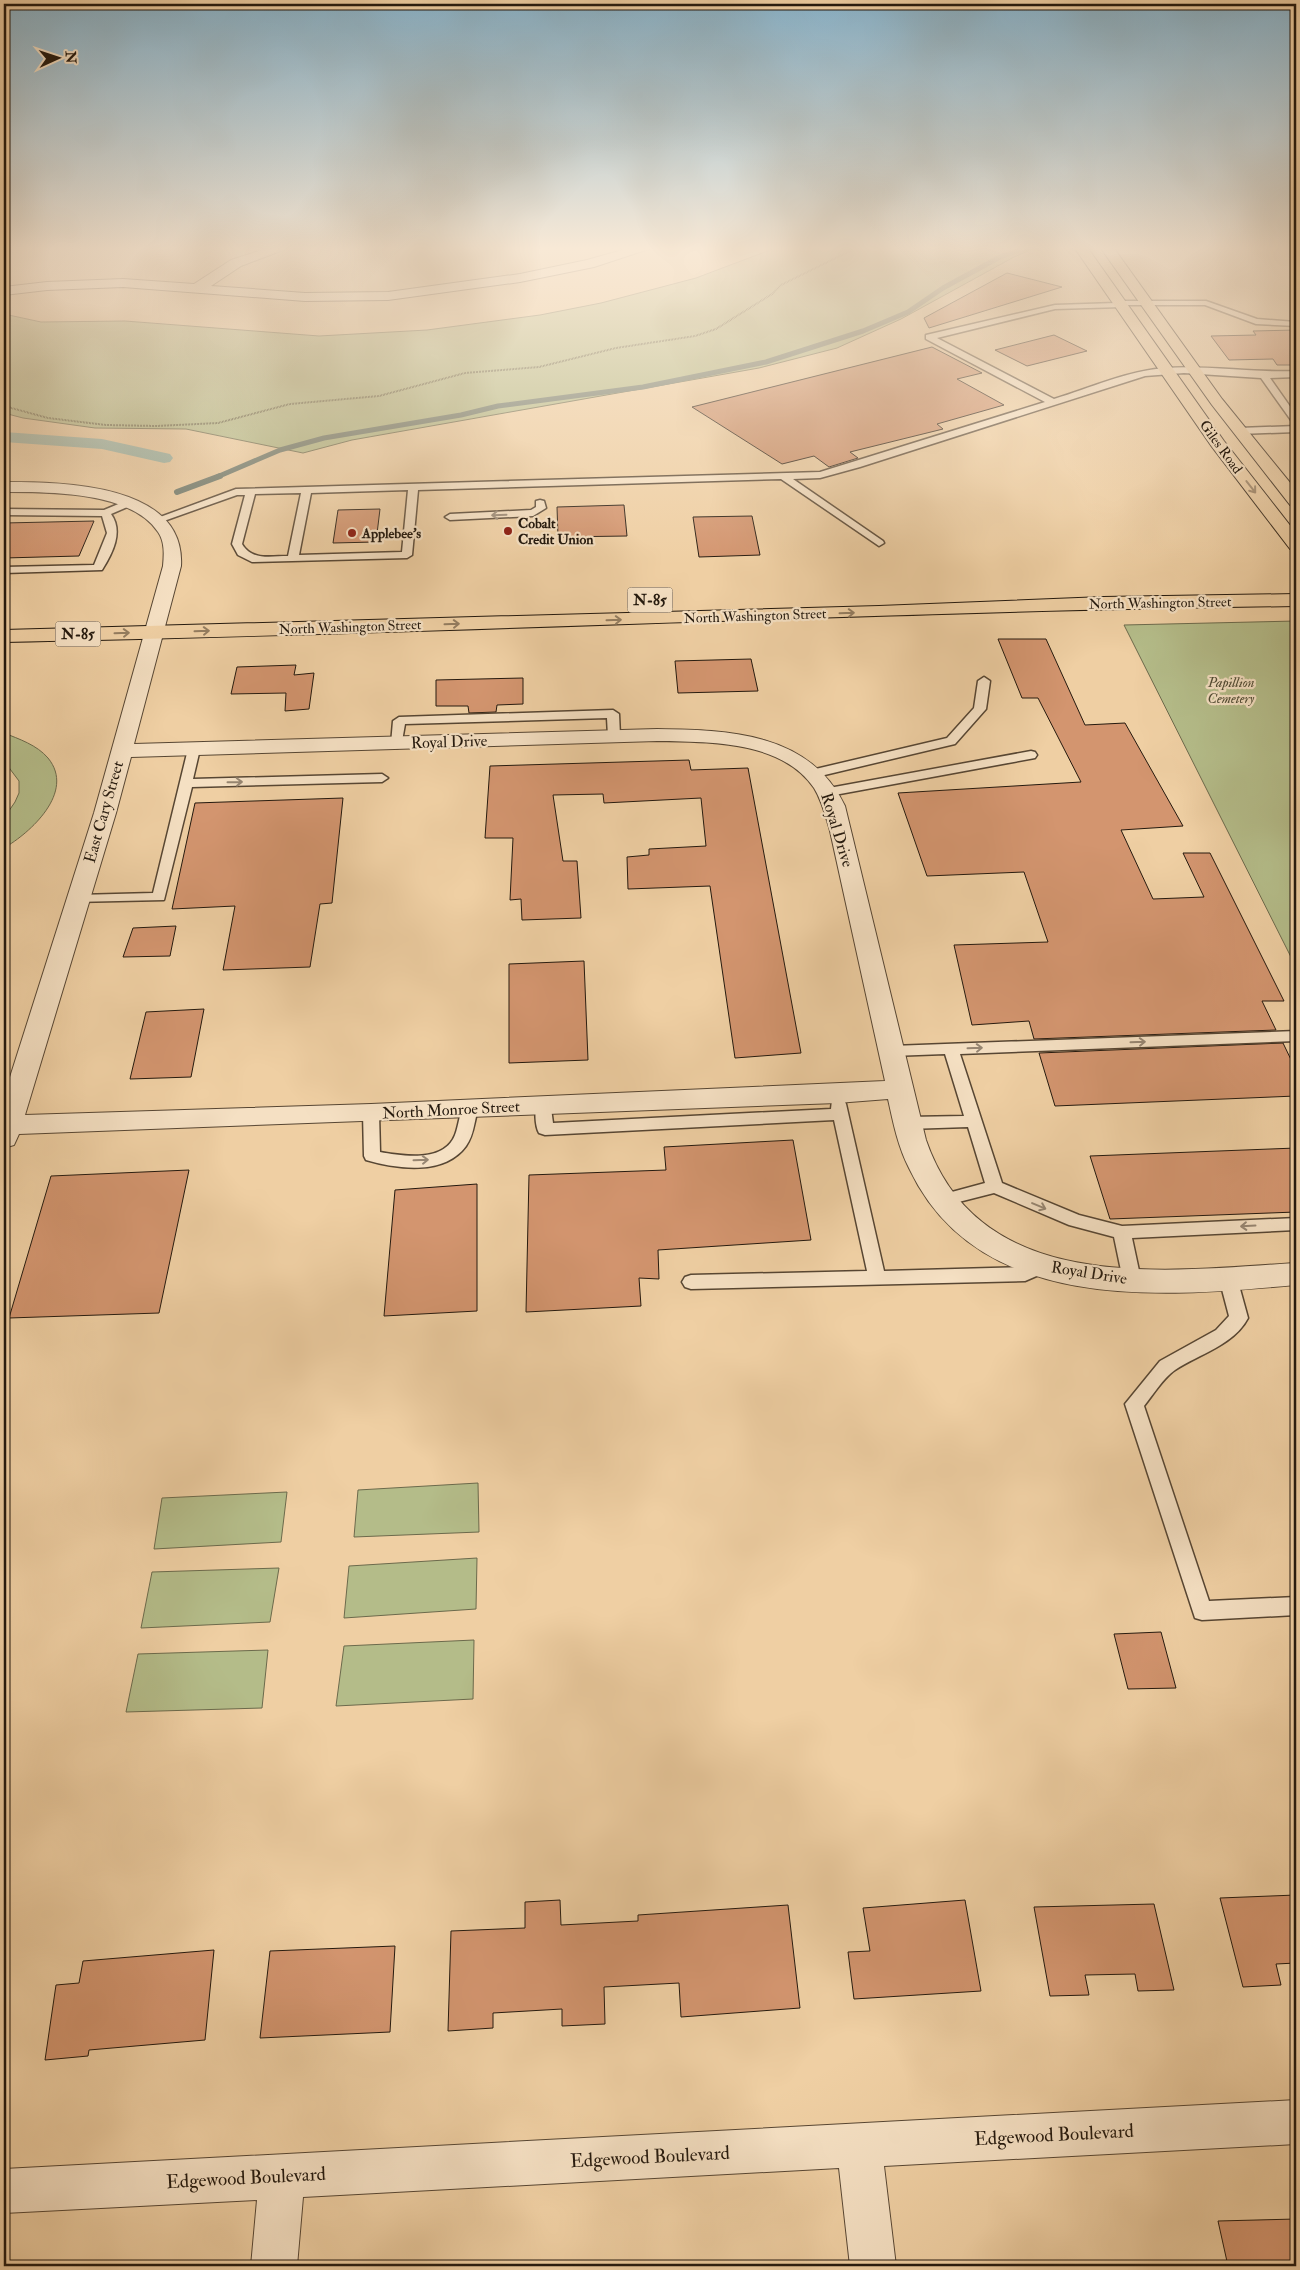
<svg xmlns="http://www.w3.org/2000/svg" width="1300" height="2270" font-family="'IM FELL Double Pica',serif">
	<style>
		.green { fill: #b4bc89; stroke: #6c6a4c }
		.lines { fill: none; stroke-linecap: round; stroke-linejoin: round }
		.stream-far1 { stroke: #6b776a; stroke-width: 5 }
		.stream { stroke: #6b776a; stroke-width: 6 }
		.canal { fill: #9ab6a8; fill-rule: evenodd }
		.building { fill: #d3956f; stroke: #24190e }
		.service-casing { stroke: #574633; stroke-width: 3 }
		.minor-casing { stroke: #574633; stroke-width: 2 }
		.primary-casing { stroke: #24190e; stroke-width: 2 }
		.path { stroke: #24190e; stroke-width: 2; stroke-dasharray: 0.5 1; stroke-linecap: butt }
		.service { fill: #f5e0c3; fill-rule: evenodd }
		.minor { fill: #f5e0c3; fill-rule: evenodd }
		.primary { fill: #efcfa3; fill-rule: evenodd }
		.oneway { stroke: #947d60 }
		.oneway2 { stroke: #978672 }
		.poi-dot { fill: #8f2418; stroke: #f5e0c3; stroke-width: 2 }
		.labels { text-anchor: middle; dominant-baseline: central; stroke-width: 4.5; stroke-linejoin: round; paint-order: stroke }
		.far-street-label { font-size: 14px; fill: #24190e; stroke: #f5e0c3 }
		.far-poi-label { font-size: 14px; font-weight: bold; fill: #24190e; stroke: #f5e0c3; text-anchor: start }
		.far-park-label { font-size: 14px; font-style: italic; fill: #4f4a33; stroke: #f5e0c3 }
		.shield { fill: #f5e0c3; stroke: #635544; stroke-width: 1 }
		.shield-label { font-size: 15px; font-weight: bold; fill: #24190e }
		.street-label { font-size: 16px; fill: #24190e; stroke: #f5e0c3 }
		.near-street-label { font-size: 19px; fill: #24190e; stroke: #f5e0c3 }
	</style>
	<rect width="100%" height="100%" fill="#efcfa3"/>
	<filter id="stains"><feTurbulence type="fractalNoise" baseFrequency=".004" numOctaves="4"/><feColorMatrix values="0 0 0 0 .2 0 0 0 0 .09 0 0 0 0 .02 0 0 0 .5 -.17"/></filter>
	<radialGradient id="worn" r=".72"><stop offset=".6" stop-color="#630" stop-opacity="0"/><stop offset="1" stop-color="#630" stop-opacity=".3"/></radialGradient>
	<path class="green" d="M778,247H1038L1014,257L901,319L837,348L759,368L352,440L303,453L186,429L95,428L23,418L4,413V314L41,322L125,321L319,336L427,330L540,315L601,303L696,278Z
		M1296,621V967L1124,625Z
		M4,733C19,739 37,745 48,758C76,792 30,833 4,848V818L15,802L19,793V781L4,761Z
		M478,1483L479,1532L354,1537L358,1490Z
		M287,1492L281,1542L154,1549L162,1498Z
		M477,1558L476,1609L344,1618L349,1566Z
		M279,1568L270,1622L141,1628L152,1572Z
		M474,1640L473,1699L336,1706L344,1646Z
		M268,1650L262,1708L126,1712L138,1654Z"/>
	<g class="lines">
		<path class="stream-far1" d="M217,477L280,450L324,438L461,415L498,406L643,387L766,362L863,331L908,312L943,288L1000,257L1028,247"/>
		<path class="stream" d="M177,492L220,476"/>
		<path class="canal" d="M4,432L102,439L170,454L173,458L170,462L164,463L102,449L4,442Z"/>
	</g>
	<path class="building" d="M1007,273L1062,287L929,328L924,318Z
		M1296,330V365H1277L1273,359L1229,360L1211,336L1256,335L1253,331Z
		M1054,335L1087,351L1027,366L995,350Z
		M932,347L982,373L957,379L1004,405L937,424L943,429L850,452L858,458L829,467L814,456L782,464L692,407Z
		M624,505L627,536L558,537L557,507Z
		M380,509L376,542L333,543L338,510Z
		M752,516L760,555L699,557L693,517Z
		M94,521L79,556L4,558V523Z
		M998,639H1046L1085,725L1125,723L1183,826L1121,830L1153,899L1204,897L1183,853H1210L1284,1001H1262L1276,1030L1034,1039L1029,1021L972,1025L954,945L1048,942L1024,872L927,876L898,793L1081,782L1038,698H1022Z
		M751,659L758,691L678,693L675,661Z
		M296,665L294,675L314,673L309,709L285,711L286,693L231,694L237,667Z
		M523,678V704L497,705L496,712L469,713L468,706H436V680Z
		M689,760L691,770L748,768L801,1053L735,1058L710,886L628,889L627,857L649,855V849L706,846L701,798L604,803L603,794L553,795L563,861H577L581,918L522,920L521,899L510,900L513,838H485L490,766Z
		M343,798L332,903L320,904L310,967L223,970L235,906L172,909L195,803Z
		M176,926L170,956L123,957L133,928Z
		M584,961L588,1060L509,1063V964Z
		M204,1009L191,1077L130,1079L146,1012Z
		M1283,1043L1296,1070V1096L1055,1106L1039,1053Z
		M793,1140L811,1240L658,1250L659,1279L639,1278L641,1306L526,1312L529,1175L666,1170L664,1147Z
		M1296,1148V1212L1110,1219L1090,1156Z
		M189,1170L159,1313L9,1318L51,1176Z
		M477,1184V1311L384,1316L395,1190Z
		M1161,1632L1176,1688L1128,1689L1114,1634Z
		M1296,1895V1963L1276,1964L1281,1985L1243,1987L1220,1898Z
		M560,1900L561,1925L638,1921V1915L788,1905L800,2008L681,2017L679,1983L604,1987L605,2024L562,2026V2009L493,2013V2028L448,2031L451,1931L525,1928V1902Z
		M965,1900L981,1991L854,1999L848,1952L870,1951L863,1908Z
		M1154,1904L1174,1990L1138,1991L1135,1974L1085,1975L1089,1995L1050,1996L1034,1907Z
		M395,1946L390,2032L260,2038L270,1951Z
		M214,1950L205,2040L89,2050L88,2056L45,2060L56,1985L79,1983L83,1961Z
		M1296,2219V2266H1228L1218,2221Z"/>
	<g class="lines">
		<defs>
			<path id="service" d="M1120,301H1206L1257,319L1296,322V326L1256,324L1205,305H1126L1122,307L1055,309L937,338L1054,399C1090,388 1127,371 1165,368C1209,365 1252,373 1296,371V377L1270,378L1296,415V424L1293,423L1261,378L1184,373L1145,376L860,467L820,478L793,479L883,541L884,543L879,546L781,479L418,490L412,555L407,558L252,562L238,555L232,544L245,495H237L161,522H153L152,520L236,489L820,472L1045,402L926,339V335L1055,305L1116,303ZM408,490L402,552L299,555L311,493ZM301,493L288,556C271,556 252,561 242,544L255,494Z
				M1296,426V432L1239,434L1234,431L1239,428Z
				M128,500L133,503L132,505L111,514C124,532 112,554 102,570L4,573V567L94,565L107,533L102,516L4,515V509L104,510Z
				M540,500L544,501L546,508L533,516L450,520L445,517L450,514L531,510L536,507V501Z
				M984,677L990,681L986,709L955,744L812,778L806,774L807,771L947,738L974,708L978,681Z
				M613,710L619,714L620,736L614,740L608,736L607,718L405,724L401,747L397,748L391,744L393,721L399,717Z
				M194,745L200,749L193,779L382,774L388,778L382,782L192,787L164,900L73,902L71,899L78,895L153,893L188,749Z
				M1031,751L1035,752L1037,755L1035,758L829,796L823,792L829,788Z
				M1296,1031V1041L960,1054L1002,1183L1079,1215L1122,1226L1296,1218V1230L1132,1238L1141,1280L1138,1285L1132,1287L1126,1285L1123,1280L1114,1237L1069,1225L994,1193L943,1206L937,1204L935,1200L937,1196L985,1183L968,1127L908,1129L902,1127L900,1123L902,1119L908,1117L964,1116L945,1054L892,1056L887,1055L884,1051L887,1047L892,1046Z
				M838,1098L844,1100L846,1104L884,1271L1023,1267L1042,1259L1048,1261L1051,1266L1048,1271L1025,1281L691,1289L685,1287L682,1282L685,1277L691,1275L867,1271L834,1120L545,1135L539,1133C535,1126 534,1109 538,1101H550L553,1123L831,1109L832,1100Z
				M470,1103L476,1105L478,1109C474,1122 474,1135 466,1146C444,1176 397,1169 366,1160L364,1156L363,1113L365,1109H377L379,1113L380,1152C403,1156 444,1163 455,1135C459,1125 459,1114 464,1105Z
				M1228,1271L1234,1273L1237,1278L1248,1318C1234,1345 1199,1354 1175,1370C1163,1378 1153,1395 1144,1406L1209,1601L1296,1597V1615L1202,1620L1195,1618L1125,1404L1160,1361L1216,1330L1229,1316L1219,1278L1222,1273Z"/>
			<path id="minor" d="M271,247H291L241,266L211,286L305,293L388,292L520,274L587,260L633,247H655L594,267L520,282L388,300L305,301L123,287L47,290L4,295V287L47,282L123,279L194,284L231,260Z
				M4,482C62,482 186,483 181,566L134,744L657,729C728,730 810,732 845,806L926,1140C980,1297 1165,1271 1296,1263V1285C1162,1297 978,1315 909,1168C898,1147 893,1122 888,1099L837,1103L19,1134L14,1145L4,1148V1096L94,813L163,566C164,555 165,542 158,532C131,491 48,492 4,492ZM657,741C708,742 781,740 814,788C822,801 826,817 830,831L885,1081L371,1104L25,1115L116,813L131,757Z
				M1296,2100V2144L884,2166L896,2266H850L839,2168L303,2197L297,2266H251L257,2200L4,2213V2169Z"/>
			<path id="primary" d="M1074,247H1087L1224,441L1296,533V550L1290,549L1212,447Z
				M1100,247H1113L1222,399L1296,490V506L1290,505L1212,405Z
				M1296,594V606C865,612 435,634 4,642V630L879,606L1103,597Z"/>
		</defs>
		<use href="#service" class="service-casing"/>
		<use href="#minor" class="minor-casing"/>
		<use href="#primary" class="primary-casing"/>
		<path class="path" d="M4,406L48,418L106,425L156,426L218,423L290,404L379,396L465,373L539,367L616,348L695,336L716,329L772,294L781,285L858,247"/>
		<use href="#service" class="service"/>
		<use href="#minor" class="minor"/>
		<use href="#primary" class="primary"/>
	</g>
	<defs><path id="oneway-shaft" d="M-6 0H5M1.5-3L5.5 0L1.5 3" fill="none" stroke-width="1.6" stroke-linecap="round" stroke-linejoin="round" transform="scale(1.25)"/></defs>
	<g class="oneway">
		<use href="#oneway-shaft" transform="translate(1251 487) rotate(52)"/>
		<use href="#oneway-shaft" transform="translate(847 613) rotate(-2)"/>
		<use href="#oneway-shaft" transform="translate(614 620) rotate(-2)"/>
		<use href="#oneway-shaft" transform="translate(452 624) rotate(-2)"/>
		<use href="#oneway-shaft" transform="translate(202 631) rotate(-2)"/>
		<use href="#oneway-shaft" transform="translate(122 633) rotate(-2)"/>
	</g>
	<g class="oneway2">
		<use href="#oneway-shaft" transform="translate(499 515) rotate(178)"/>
		<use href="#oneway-shaft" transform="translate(235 782) rotate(-1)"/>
		<use href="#oneway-shaft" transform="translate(1138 1042) rotate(-2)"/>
		<use href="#oneway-shaft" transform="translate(975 1048) rotate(-2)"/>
		<use href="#oneway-shaft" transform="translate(421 1160) rotate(-2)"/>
		<use href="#oneway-shaft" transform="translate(1039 1206) rotate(23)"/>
		<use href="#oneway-shaft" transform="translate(1248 1226) rotate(177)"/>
	</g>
	<linearGradient id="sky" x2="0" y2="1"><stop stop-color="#89b5ce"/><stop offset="0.44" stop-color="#f8e9d6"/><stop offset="1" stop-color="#f8e9d6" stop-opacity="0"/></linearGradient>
	<rect width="1300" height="565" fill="url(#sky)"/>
	<g class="poi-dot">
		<circle cx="508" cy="531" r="5"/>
		<circle cx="352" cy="533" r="5"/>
	</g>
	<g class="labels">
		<g class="far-street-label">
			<text transform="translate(1221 447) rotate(54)">Giles Road</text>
			<text transform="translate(1160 603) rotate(-1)">North Washington Street</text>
			<text transform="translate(755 616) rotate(-2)">North Washington Street</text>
			<text transform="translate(350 627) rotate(-2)">North Washington Street</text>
		</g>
		<g class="far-poi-label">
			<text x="518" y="523">Cobalt<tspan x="518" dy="16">Credit Union</tspan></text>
			<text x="362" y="533">Applebee's</text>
		</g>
		<g class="far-park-label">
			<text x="1231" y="682">Papillion<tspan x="1231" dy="16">Cemetery</tspan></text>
		</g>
		<g class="shield">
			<rect x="627.5" y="587.5" width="45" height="25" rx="4"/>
			<rect x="55.5" y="621.5" width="45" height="25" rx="4"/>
		</g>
		<g class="shield-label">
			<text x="650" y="600">N-85</text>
			<text x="78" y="634">N-85</text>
		</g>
		<g class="street-label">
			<text transform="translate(449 742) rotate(-2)">Royal Drive</text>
			<text transform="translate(104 812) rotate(-74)">East Cary Street</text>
			<text transform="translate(837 830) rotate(73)">Royal Drive</text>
			<text transform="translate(451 1110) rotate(-3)">North Monroe Street</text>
			<text transform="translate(1089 1273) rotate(9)">Royal Drive</text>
		</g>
		<g class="near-street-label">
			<text transform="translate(1054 2135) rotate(-3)">Edgewood Boulevard</text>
			<text transform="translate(650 2157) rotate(-3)">Edgewood Boulevard</text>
			<text transform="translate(246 2178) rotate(-3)">Edgewood Boulevard</text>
		</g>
	</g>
	<rect width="1300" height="2270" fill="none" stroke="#efcfa3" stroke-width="20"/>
	<rect x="5" y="5" width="1290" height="2260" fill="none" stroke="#24190e" stroke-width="2.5"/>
	<rect x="10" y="10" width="1280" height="2250" fill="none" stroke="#24190e"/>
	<g transform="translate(58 58) rotate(87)" stroke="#f5e0c3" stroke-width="4" paint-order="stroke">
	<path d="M0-4L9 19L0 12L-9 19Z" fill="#24190e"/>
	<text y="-8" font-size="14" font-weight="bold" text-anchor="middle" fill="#24190e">N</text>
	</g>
	<rect width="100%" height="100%" filter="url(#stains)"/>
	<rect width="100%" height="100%" fill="url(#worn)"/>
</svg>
